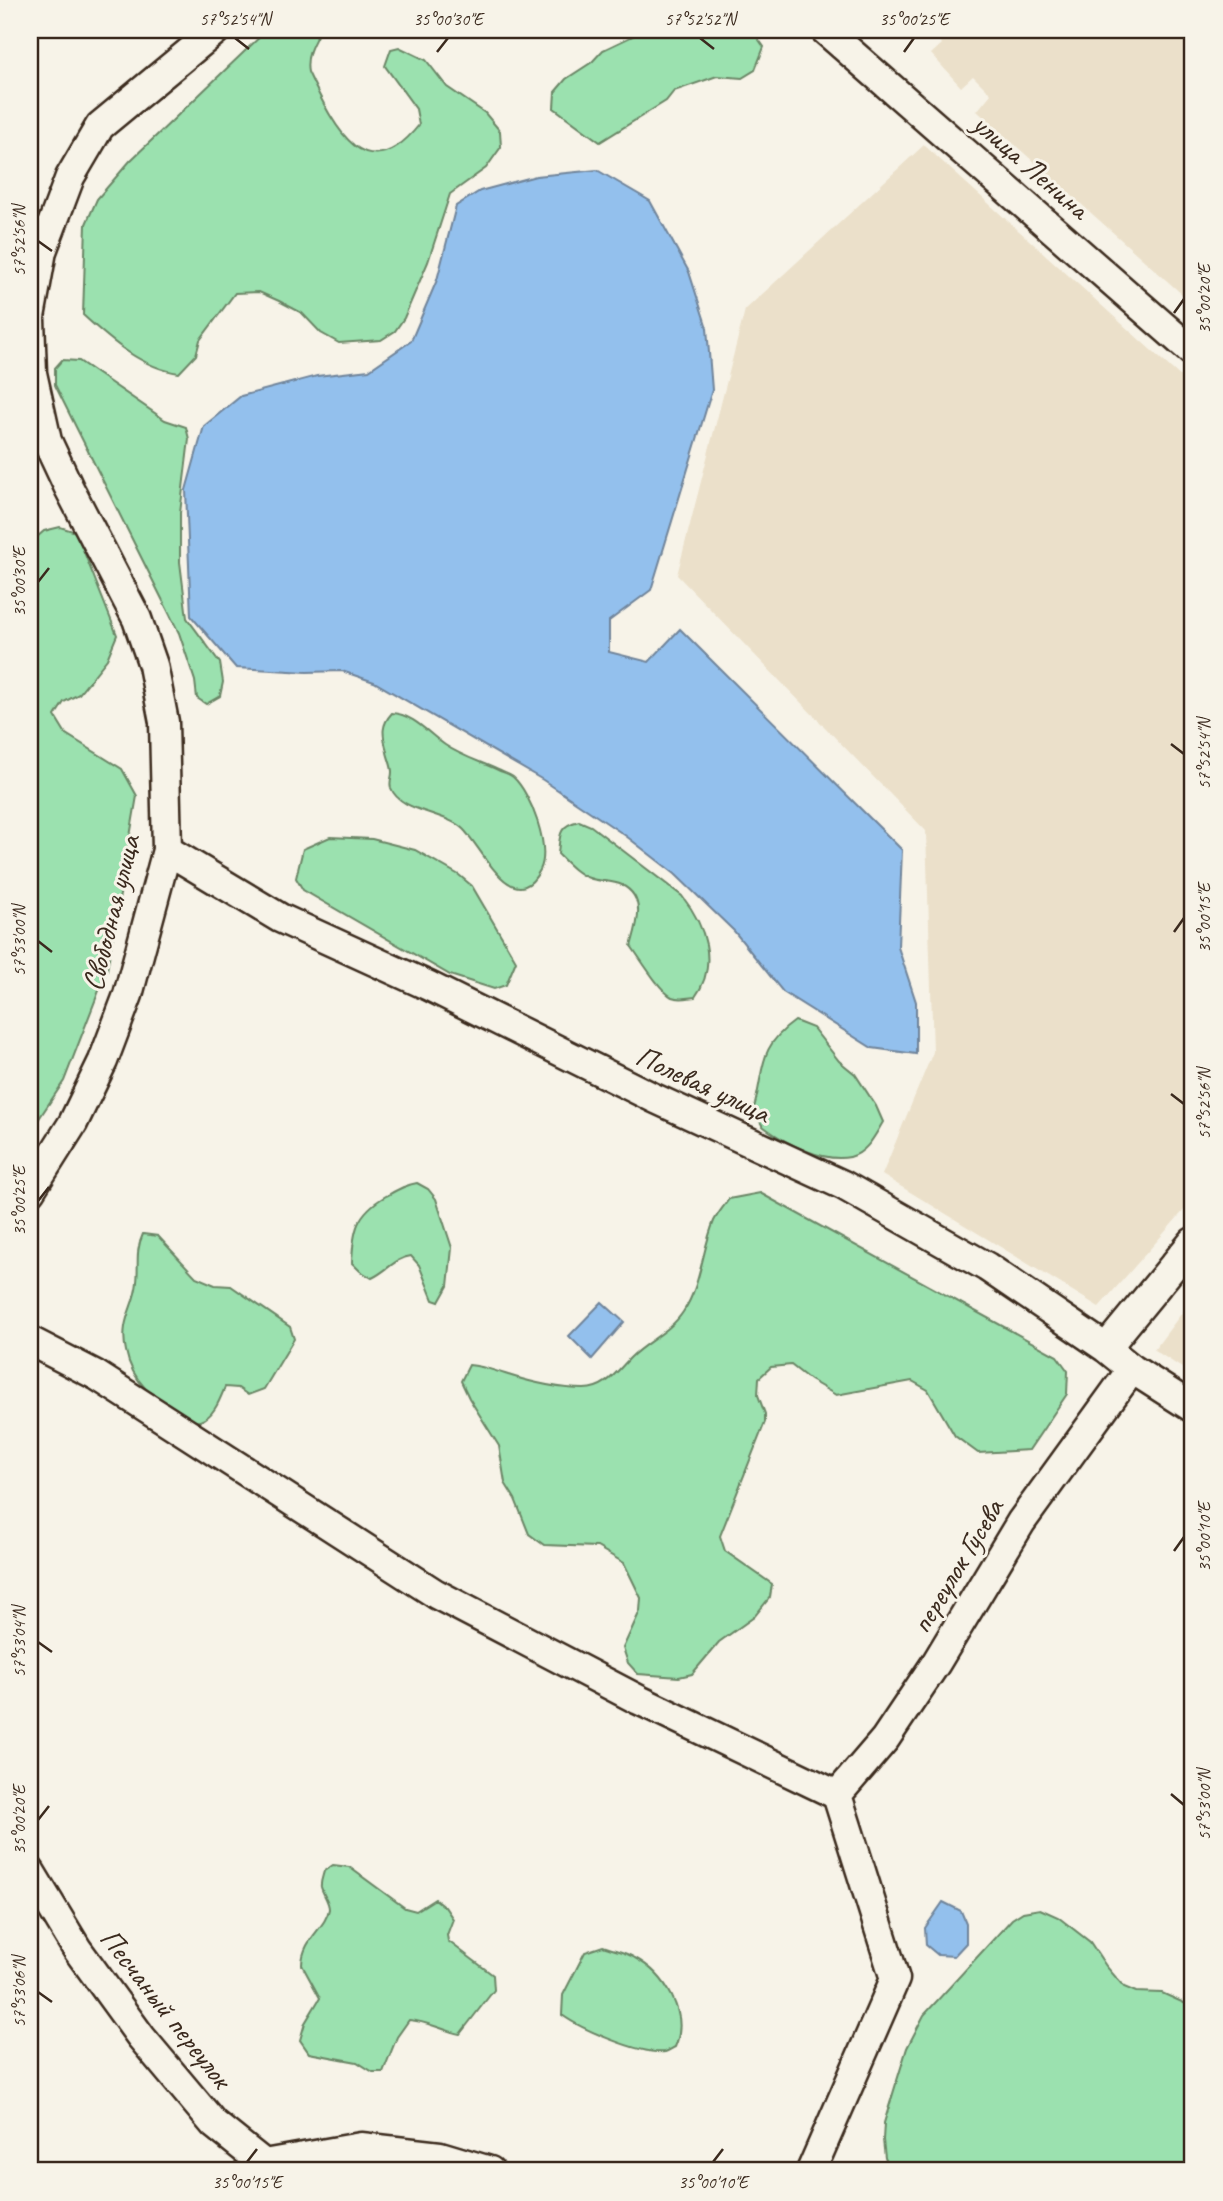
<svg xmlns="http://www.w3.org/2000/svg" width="1223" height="2201" font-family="Caveat,sans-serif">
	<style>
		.built { fill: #ebe0ca }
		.green { fill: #9be1af; stroke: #6b8666; stroke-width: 2 }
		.water { fill: #93c0ed; stroke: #70849a; stroke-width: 2 }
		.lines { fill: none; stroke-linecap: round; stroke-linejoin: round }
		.street-casing { stroke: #3b2a1e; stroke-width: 33 }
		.street { stroke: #f7f3e8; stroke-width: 28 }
		.ticks { fill: none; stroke: #3b2a1e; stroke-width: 2.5 }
		.labels { text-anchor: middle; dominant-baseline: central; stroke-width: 6; stroke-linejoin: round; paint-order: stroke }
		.street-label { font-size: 30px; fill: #3b2a1e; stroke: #f7f3e8 }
		.neatline { fill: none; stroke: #3b2a1e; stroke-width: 2.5 }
		.ticks-label { font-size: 18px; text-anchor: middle; fill: #3b2a1e }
	</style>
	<rect width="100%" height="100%" fill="#f7f3e8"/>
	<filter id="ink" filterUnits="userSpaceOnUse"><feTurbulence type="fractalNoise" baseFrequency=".0143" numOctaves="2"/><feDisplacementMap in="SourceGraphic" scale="14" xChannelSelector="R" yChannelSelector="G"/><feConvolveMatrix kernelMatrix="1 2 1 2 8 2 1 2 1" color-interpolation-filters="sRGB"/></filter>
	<g filter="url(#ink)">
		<path class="built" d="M928,30H1193V304L977,111L991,94L973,76L961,87L931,54L942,44Z
			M924,145L1193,388V1200L1099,1307L882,1175L933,1052L926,831L677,575L745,310Z
			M1193,1298V1375L1154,1350Z"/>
		<path class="green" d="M267,30H320C313,43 305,56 308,72C332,121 363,195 419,125L416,109L385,66L391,49L399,47L426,60L447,87L485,113L500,131L501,147L486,168L450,194L428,262L404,318L395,331L381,340L339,343L321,333L302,313L279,301L259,292L235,293L200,340L196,355L179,373C142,368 110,340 83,315L86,224L97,199L130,161Z
			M645,30H752L764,47L755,70L742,78L717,76L674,91L666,101L600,142L554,108L555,92L566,79L592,62L603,50Z
			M62,360L79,361L165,420L186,427L189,439L180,513V562L187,618L220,663L223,682L220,696L206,704L197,698L195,681L179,633L55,385V368Z
			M60,527L76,532L117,635L107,659L79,694L64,702L55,716L66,734L122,769L137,796L107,970L64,1081L36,1123L30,1124V543L44,531Z
			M392,713C413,714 429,734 445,745C461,756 481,762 498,770C502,772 509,774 513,777C531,793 551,848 540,870C514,920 481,846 463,829C445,812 400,812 391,788C389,782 392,778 392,772C392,766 388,758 387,752C383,735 380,726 392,713Z
			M579,821L591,826L682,896C705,925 719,964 695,997C687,998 679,1000 672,997C659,990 640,958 631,946C637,925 647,898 622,885C612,880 599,882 589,878C577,874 567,863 558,854C560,835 558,826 579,821Z
			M330,837L372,839L415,850L459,875L472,886L516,961L506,985L494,989L450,975L303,890L296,878L303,849Z
			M795,1021L813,1028L839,1061L855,1074L876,1106L883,1122C875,1135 867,1153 850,1157C823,1163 785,1143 764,1127C759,1123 757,1114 754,1108C765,1068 757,1048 795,1021Z
			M417,1183L428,1189L436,1199L452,1248L448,1286L439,1302L433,1300L419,1265L411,1256C395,1258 387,1271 372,1278L360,1271L352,1263C353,1231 356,1213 386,1196C397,1190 405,1185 417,1183Z
			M760,1193L1057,1356L1068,1371L1067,1394L1029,1450L978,1453L955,1436L928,1390L912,1381L836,1395L810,1380L791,1365L771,1367L759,1378L758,1395L765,1414V1422L720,1536L725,1551L772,1584L770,1597L754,1617L719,1642L692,1674L679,1677L638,1674L628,1663L623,1648L640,1611L641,1598L624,1563L597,1547L544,1545L529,1534L515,1499L505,1483L499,1446L469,1398L461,1381L469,1365C483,1366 492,1370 505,1374C530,1382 558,1389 584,1389C606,1389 617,1371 631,1357C647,1341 670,1332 683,1312C701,1286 702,1250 714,1221C718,1213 724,1206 729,1199Z
			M143,1234L158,1236L196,1277L215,1285L231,1286L290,1327L294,1339L264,1389L248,1395L238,1388L225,1387C220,1399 214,1417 200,1421C193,1423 186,1417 180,1414C154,1399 132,1382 126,1351C119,1320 135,1307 137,1282C139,1264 135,1251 143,1234Z
			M333,1865L349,1867L405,1908L416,1911L435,1899L445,1907L453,1919L447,1935L448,1941L493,1975L494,1990L460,2034C441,2030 427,2021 409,2020L397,2037L383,2072H373L357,2062L309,2053L300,2040L305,2023L320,1998L302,1965C302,1939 326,1928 329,1909C329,1901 323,1895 321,1887C320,1882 323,1876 324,1871Z
			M1040,1909L1058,1917L1090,1942L1106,1966L1124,1987L1136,1992L1162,1993L1193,2007V2171H891L885,2158L883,2140L884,2123L907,2048L924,2015L1012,1919L1023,1912Z
			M603,1946C614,1950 626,1952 635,1958C665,1974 690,2014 675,2047C671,2049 668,2051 665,2052C641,2055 581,2029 562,2015L563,1995L585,1952Z"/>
		<path class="water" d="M597,170L650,201L689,272L707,328L712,390L651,590L609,621V652L649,662L680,629L902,850L898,947L916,1002V1054L872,1048L783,992L734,931L675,874L626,836L543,780L374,682L342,671L307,672L236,668L191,616L186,490L204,426L241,396L317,376L369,370L411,341L437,280L456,206L480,191L536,176Z
			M602,1302L624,1322L592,1359L569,1336Z
			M943,1902L961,1911L966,1923V1943L954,1956L938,1955L926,1945L925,1928Z"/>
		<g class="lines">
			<defs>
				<path id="street" d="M825,30L1193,352
					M30,317L42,251L70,177L100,126L216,30
					M30,319L32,373L47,441L69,488L137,619L153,665L164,722L167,850L128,995L103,1061L73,1123L30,1191
					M167,850L280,918L429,986L654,1098L843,1185L987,1267L1106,1348L1132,1369L1193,1408
					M30,1341L96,1375L436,1594L639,1700L837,1795L895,1979L811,2171
					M1106,1348L1193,1242
					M837,1795L885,1739L936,1663L1021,1522L1132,1369
					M30,1871L77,1949L141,2037L214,2124L264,2164
					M264,2164L361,2147L440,2156L490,2171"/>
			</defs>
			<use href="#street" class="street-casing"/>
			<use href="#street" class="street"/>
		</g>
	</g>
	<path class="ticks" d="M235,38L249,49M700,38L714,49M437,52L448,38M904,52L914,38M38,241L52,251M1174,313L1184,299M38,582L49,568M1171,744L1184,754M1174,932L1184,918M38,941L52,952M1171,1094L1184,1104M38,1201L49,1187M1174,1551L1184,1537M38,1642L52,1652M1171,1794L1184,1805M38,1820L49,1806M38,1992L52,2002M247,2162L257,2149M713,2162L723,2149"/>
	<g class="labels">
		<g class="street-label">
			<text transform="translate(1031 166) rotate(41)">улица Ленина</text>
			<text transform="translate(111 913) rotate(-76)">Свободная улица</text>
			<text transform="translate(703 1084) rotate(25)">Полевая улица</text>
			<text transform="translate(957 1566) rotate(-59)">переулок Гусева</text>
			<text transform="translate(166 2008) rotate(52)">Песчаный переулок</text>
		</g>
	</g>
	<rect width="1223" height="2201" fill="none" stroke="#f7f3e8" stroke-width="77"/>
	<rect x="38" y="38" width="1146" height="2124" class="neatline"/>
	<g class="ticks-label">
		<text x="235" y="25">57°52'54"N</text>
		<text x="448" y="25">35°00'30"E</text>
		<text x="700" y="25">57°52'52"N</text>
		<text x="914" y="25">35°00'25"E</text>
		<text transform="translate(19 241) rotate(-90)" y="6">57°52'56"N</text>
		<text transform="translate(1204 299) rotate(-90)" y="6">35°00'20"E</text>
		<text transform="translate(19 582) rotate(-90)" y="6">35°00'30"E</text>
		<text transform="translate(1204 754) rotate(-90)" y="6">57°52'54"N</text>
		<text transform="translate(1204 918) rotate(-90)" y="6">35°00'15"E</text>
		<text transform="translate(19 941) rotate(-90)" y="6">57°53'00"N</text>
		<text transform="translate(1204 1104) rotate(-90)" y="6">57°52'56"N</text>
		<text transform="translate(19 1201) rotate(-90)" y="6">35°00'25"E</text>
		<text transform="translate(1204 1537) rotate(-90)" y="6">35°00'10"E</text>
		<text transform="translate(19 1642) rotate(-90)" y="6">57°53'04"N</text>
		<text transform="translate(1204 1805) rotate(-90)" y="6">57°53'00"N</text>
		<text transform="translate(19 1820) rotate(-90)" y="6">35°00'20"E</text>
		<text transform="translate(19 1992) rotate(-90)" y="6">57°53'06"N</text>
		<text x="247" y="2188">35°00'15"E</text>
		<text x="713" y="2188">35°00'10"E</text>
	</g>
</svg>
